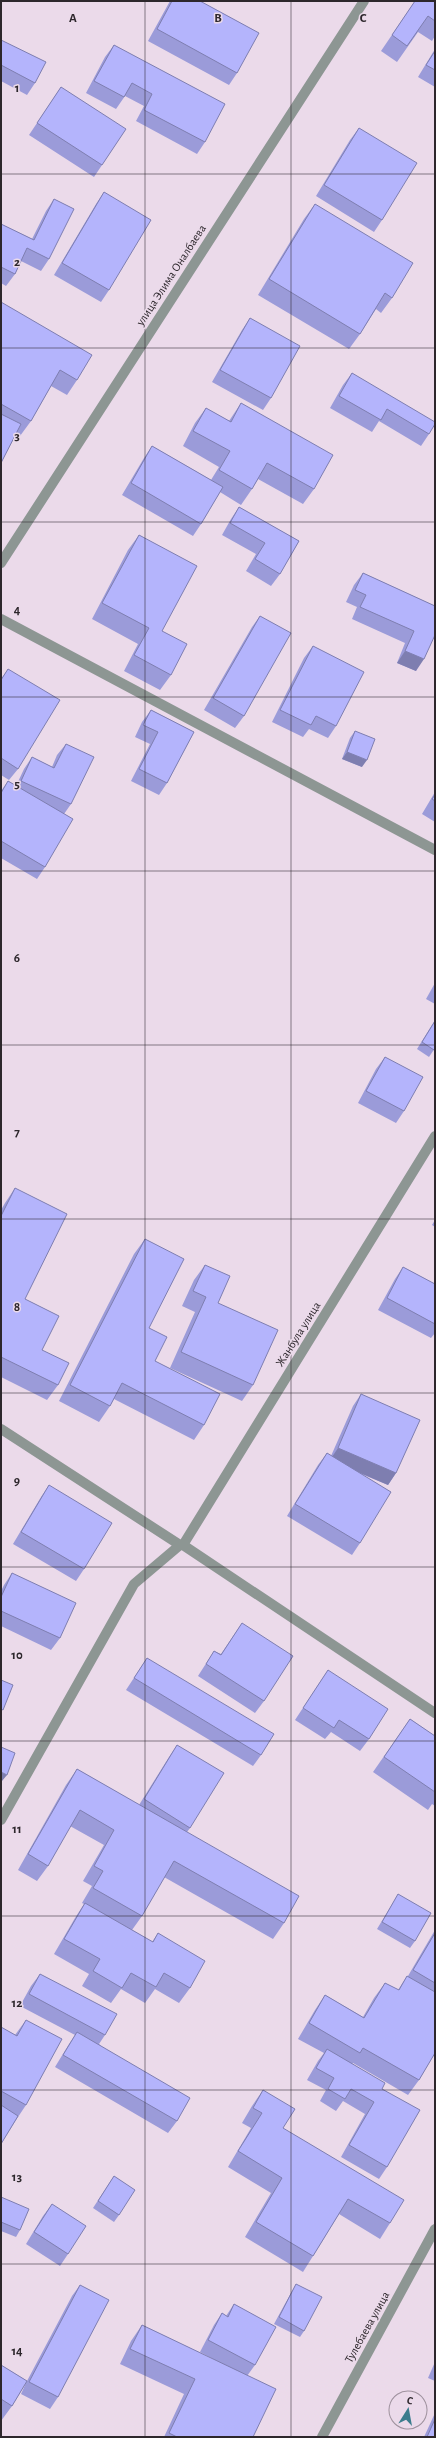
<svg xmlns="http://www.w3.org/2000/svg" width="436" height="2438" font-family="'Alegreya Sans',sans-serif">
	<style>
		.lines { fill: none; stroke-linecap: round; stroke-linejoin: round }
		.minor { stroke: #8d9693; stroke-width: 10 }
		.wall { fill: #9b9bd9 }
		.shaded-wall { fill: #7e7eb0 }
		.building { fill: #b4b4fc; stroke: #7e7eb0 }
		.grid { fill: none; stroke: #2d272c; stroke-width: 1; stroke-opacity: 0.55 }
		.labels { text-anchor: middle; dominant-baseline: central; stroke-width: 3; stroke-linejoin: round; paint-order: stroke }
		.street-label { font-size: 12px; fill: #2d272c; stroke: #ebdaea }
		.grid-label { font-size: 13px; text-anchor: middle; font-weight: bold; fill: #2d272c; stroke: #ebdaea; stroke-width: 3; stroke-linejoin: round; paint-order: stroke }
	</style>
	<rect width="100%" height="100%" fill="#ebdaea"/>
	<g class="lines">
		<path class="minor" d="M1,563L364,1
			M1,619L435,850
			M1,1429L180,1545H183L435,1713
			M183,1545L435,1136
			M1,1820L134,1584L180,1545
			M322,2437L435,2229"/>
	</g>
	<path class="wall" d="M170,1H200L237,73L229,85L148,41Z
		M415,1H435V36L432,41L418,32L397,62L381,51Z
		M1,40L35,83L27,95L1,81Z
		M114,45L205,142L197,154L136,121L144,106L125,96L116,109L86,93L105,57Z
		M435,49V87L418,77Z
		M61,87L102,165L94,177L29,135Z
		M359,128L382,220L374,232L316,196L350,140Z
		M104,192L109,290L101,302L54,275L96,204Z
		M54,199L49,259L41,271L21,261L15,274L6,286L1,283V224L32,239L46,211Z
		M315,204L392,298L381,313L376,309L360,334L349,349L258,295L304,219Z
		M1,302L77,380L67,395L51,386L31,421L20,436L16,434L1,463Z
		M250,318L271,398L263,410L212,382L242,330Z
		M352,373L429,434L421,446L379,421L372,432L330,408L343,385Z
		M241,403L314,489L303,504L258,479L252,489L241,505L220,492L201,524L193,536L122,495L144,458L152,446L211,480L219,467L183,446L195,423L206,408L229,421Z
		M239,507L299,541L280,574L271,586L246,571L256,554L222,535L231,519Z
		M139,535L162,631L171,675L160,690L124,671L138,644L92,619L128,550Z
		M363,573L435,606L416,671L397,663L405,643L352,619L357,607L346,602L354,585Z
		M260,616L244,716L235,728L204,710L252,627Z
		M313,646L336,726L328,738L309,729L303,737L272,722L304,658Z
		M8,669L18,769L9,780L1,775V679Z
		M151,710L194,732L167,783L159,795L131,781L150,744L135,737L142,722Z
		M355,731L362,767L342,759L350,738Z
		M66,744L71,804L64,814L45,867L37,879L1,858V791L8,781L16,786L24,769L32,757L52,767L57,755Z
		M435,792V822L422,814Z
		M435,983V1004L426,999Z
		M435,1020V1048L429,1057L417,1049Z
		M385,1057L404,1111L396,1123L358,1103L376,1069Z
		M15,1188L25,1299L42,1350L58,1385L47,1400L1,1377V1210L5,1203Z
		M435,1220V1227L432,1225Z
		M145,1239L149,1328L155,1361L204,1425L194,1440L114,1399L110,1406L99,1422L59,1401L134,1254Z
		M205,1265L218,1303L253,1385L242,1401L170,1368L195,1312L182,1306L194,1280Z
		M403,1267L435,1284V1333L431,1338L378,1310L395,1279Z
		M361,1394L396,1473L388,1485L359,1473L360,1543L352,1555L287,1516L318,1465L327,1453L331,1456L353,1406Z
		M49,1485L84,1569L76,1581L13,1544L41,1497Z
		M12,1573L60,1638L51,1650L1,1626V1591L4,1585Z
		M242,1623L264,1701L255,1713L198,1676L214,1651L221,1654Z
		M147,1658L261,1755L253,1766L126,1690Z
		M328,1670L369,1739L360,1751L331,1732L325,1739L295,1720Z
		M410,1719L435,1736V1806L432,1804L428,1810L373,1772Z
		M177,1745L190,1828L187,1832L284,1923L273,1939L164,1877L142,1916L132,1930L152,1942L158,1933L190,1988L179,2003L155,1989L145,2003L121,1989L111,2003L82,1986L89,1974L54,1954L75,1918L84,1904L82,1903L92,1886L83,1881L104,1845L70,1826L48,1866L37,1881L18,1870L66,1785L77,1769L139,1805L169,1757Z
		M398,1894L415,1941L410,1948L377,1929L394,1901Z
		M435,1930V2053L419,2080L408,2095L353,2063L352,2064L382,2089L387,2167L379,2179L341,2157L365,2114L343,2101L336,2111L320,2101L326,2090L307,2080L318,2061L324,2053L298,2039L315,2010L325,1995L363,2017L374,1998L385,1983L398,1990L407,1976H408Z
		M40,1974L105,2035L99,2044L177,2121L168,2133L55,2067L69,2044L75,2035L20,2006L31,1986Z
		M26,2020V2105L16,2120L1,2144V2027L15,2035Z
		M263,2090L283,2128L390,2223L380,2239L339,2214L313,2256L303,2272L245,2237L271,2193L228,2167L251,2128L242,2123L252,2106Z
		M114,2176L119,2215L114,2222L93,2208Z
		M1,2197L20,2230L16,2237L1,2231Z
		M52,2204L68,2254L60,2266L26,2244L43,2216Z
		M296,2284L304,2331L300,2337L274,2324L292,2291Z
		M80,2285L58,2397L50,2409L21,2394L26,2383L12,2406L1,2421V2365L27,2381L72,2296Z
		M234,2304L255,2365L247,2376L253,2437H164L184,2394L120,2364L131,2341L142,2325L221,2363L200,2352L214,2325L222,2313L226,2316Z
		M435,2362V2381L428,2378Z
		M435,2413V2437H424Z"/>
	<path class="shaded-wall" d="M405,651L424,659L416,671L397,663Z
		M347,752L367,760L362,767L342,759Z
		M338,1448L396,1473L388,1485L330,1460Z
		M1,1772L7,1775L2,1781H1Z"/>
	<path class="building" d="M172,1H200L259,33L237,73L157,29Z
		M415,1H435V21L428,16L407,46L392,35Z
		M1,40L46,62L35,83L1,65Z
		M114,45L225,104L205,142L144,110L152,94L132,83L124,97L94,81Z
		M435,51V70L426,65Z
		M61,87L126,129L102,165L37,123Z
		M359,128L417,163L382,220L324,185Z
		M104,192L151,220L109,290L62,263Z
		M54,199L74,209L49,259L27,248L15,274L1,267V224L34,240Z
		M315,204L413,263L392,298L385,293L360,334L269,279Z
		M1,302L92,355L77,380L60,370L31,421L1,404Z
		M250,318L300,346L271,398L220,370Z
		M352,373L435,422V424L429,434L387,409L381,420L339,396Z
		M241,403L333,455L314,489L267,463L252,489L219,470L230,451L193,431L206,408L231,422Z
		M1,414L21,424L1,463Z
		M152,446L223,487L201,524L131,483Z
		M239,507L299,541L280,574L255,559L265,543L230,523Z
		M139,535L197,566L162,631L187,644L171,675L134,655L149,628L102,603Z
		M363,573L435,606V635L424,659L405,651L414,631L360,607L366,595L355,590Z
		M260,616L291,633L244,716L213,698Z
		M313,646L364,672L336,726L316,716L311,725L280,710Z
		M8,669L60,700L18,769L1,758V680Z
		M151,710L194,732L167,783L139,769L158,732L143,725Z
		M355,731L375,739L367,760L347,752Z
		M66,744L94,757L71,804L21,781L32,757L54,768Z
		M8,781L73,819L45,867L1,841V793Z
		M435,795V801L432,799Z
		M435,1021V1048L434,1050L422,1042Z
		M385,1057L423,1077L404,1111L366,1091Z
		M15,1188L67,1214L25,1299L59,1316L42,1350L69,1363L58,1385L1,1357V1216Z
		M145,1239L184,1259L149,1328L167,1337L155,1361L220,1394L204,1425L122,1383L110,1406L70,1385Z
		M205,1265L230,1276L218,1303L278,1330L253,1385L181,1352L206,1297L193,1291Z
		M403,1267L435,1284V1324L387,1298Z
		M361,1394L420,1420L396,1473L338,1448Z
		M327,1453L391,1492L360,1543L295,1504Z
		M49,1485L112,1523L84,1569L21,1532Z
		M12,1573L76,1603L60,1638L1,1611V1597Z
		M242,1623L293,1656L264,1701L206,1664L214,1651L221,1655Z
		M147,1658L274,1734L261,1755L134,1678Z
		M328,1670L388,1709L369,1739L339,1720L334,1728L303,1708Z
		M1,1680L13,1685L3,1710L1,1709Z
		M410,1719L435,1736V1792L384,1757Z
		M177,1745L224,1773L190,1828L144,1799Z
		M1,1747L15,1753L7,1775L1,1772Z
		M77,1769L299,1896L284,1923L174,1861L142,1916L93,1888L103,1871L94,1866L114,1830L80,1810L48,1866L28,1854Z
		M398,1894L431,1913L415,1941L382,1922Z
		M85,1903L153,1942L158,1933L205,1961L190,1988L164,1973L156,1987L131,1973L122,1988L93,1971L100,1959L64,1939Z
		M435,1933V1983L413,1970Z
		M40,1974L117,2014L105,2035L29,1994Z
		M407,1976L435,1992V2053L419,2080L363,2048L360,2053L309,2023L325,1995L364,2018L385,1983L399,1990Z
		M26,2020L62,2039L26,2105L1,2091V2027L17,2036Z
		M77,2032L190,2098L177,2121L63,2055Z
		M327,2049L385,2083L382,2089L420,2110L387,2167L349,2145L374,2102L351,2089L345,2099L328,2089L334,2078L316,2068Z
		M263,2090L295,2109L283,2128L404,2200L390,2223L348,2199L313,2256L256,2222L282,2178L238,2151L262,2113L253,2108Z
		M1,2105L18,2116L1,2144Z
		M114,2176L135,2190L119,2215L98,2201Z
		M1,2197L29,2209L20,2230L1,2222Z
		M52,2204L86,2226L68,2254L34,2232Z
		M296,2284L322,2297L304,2331L279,2317Z
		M80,2285L109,2300L58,2397L29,2382Z
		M234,2304L276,2327L255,2365L208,2340L222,2313L228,2317Z
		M142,2325L276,2389L253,2437H177L169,2433L195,2379L130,2349Z
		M1,2365L27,2381L12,2406L1,2399Z
		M435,2419V2437H427Z"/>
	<path class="grid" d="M145,1V2437M291,1V2437M1,174H435M1,348H435M1,522H435M1,697H435M1,871H435M1,1045H435M1,1219H435M1,1393H435M1,1567H435M1,1741H435M1,1916H435M1,2090H435M1,2264H435"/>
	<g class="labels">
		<g class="street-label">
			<text transform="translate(171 275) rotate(-57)">улица Элима Оналбаева</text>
			<text transform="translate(298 1334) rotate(-58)">Жанбула улица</text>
			<text transform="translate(367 2327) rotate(-61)">Тулебаева улица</text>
		</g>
	</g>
	<g class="grid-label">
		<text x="73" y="22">A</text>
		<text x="218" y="22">B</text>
		<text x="363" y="22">C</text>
		<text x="17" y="92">1</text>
		<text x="17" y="266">2</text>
		<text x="17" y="440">3</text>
		<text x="17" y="614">4</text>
		<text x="17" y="788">5</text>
		<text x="17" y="962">6</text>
		<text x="17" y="1136">7</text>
		<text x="17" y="1311">8</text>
		<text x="17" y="1485">9</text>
		<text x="17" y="1659">10</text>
		<text x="17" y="1833">11</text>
		<text x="17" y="2007">12</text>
		<text x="17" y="2181">13</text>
		<text x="17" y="2355">14</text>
	</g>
	<rect width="436" height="2438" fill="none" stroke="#2d272c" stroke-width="4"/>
	<g transform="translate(408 2410) rotate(11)"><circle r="19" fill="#ebdaea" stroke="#9f929e"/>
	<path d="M0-3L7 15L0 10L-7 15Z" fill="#3a7c8d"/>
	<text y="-6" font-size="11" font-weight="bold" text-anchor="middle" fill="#2d272c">С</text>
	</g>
</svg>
